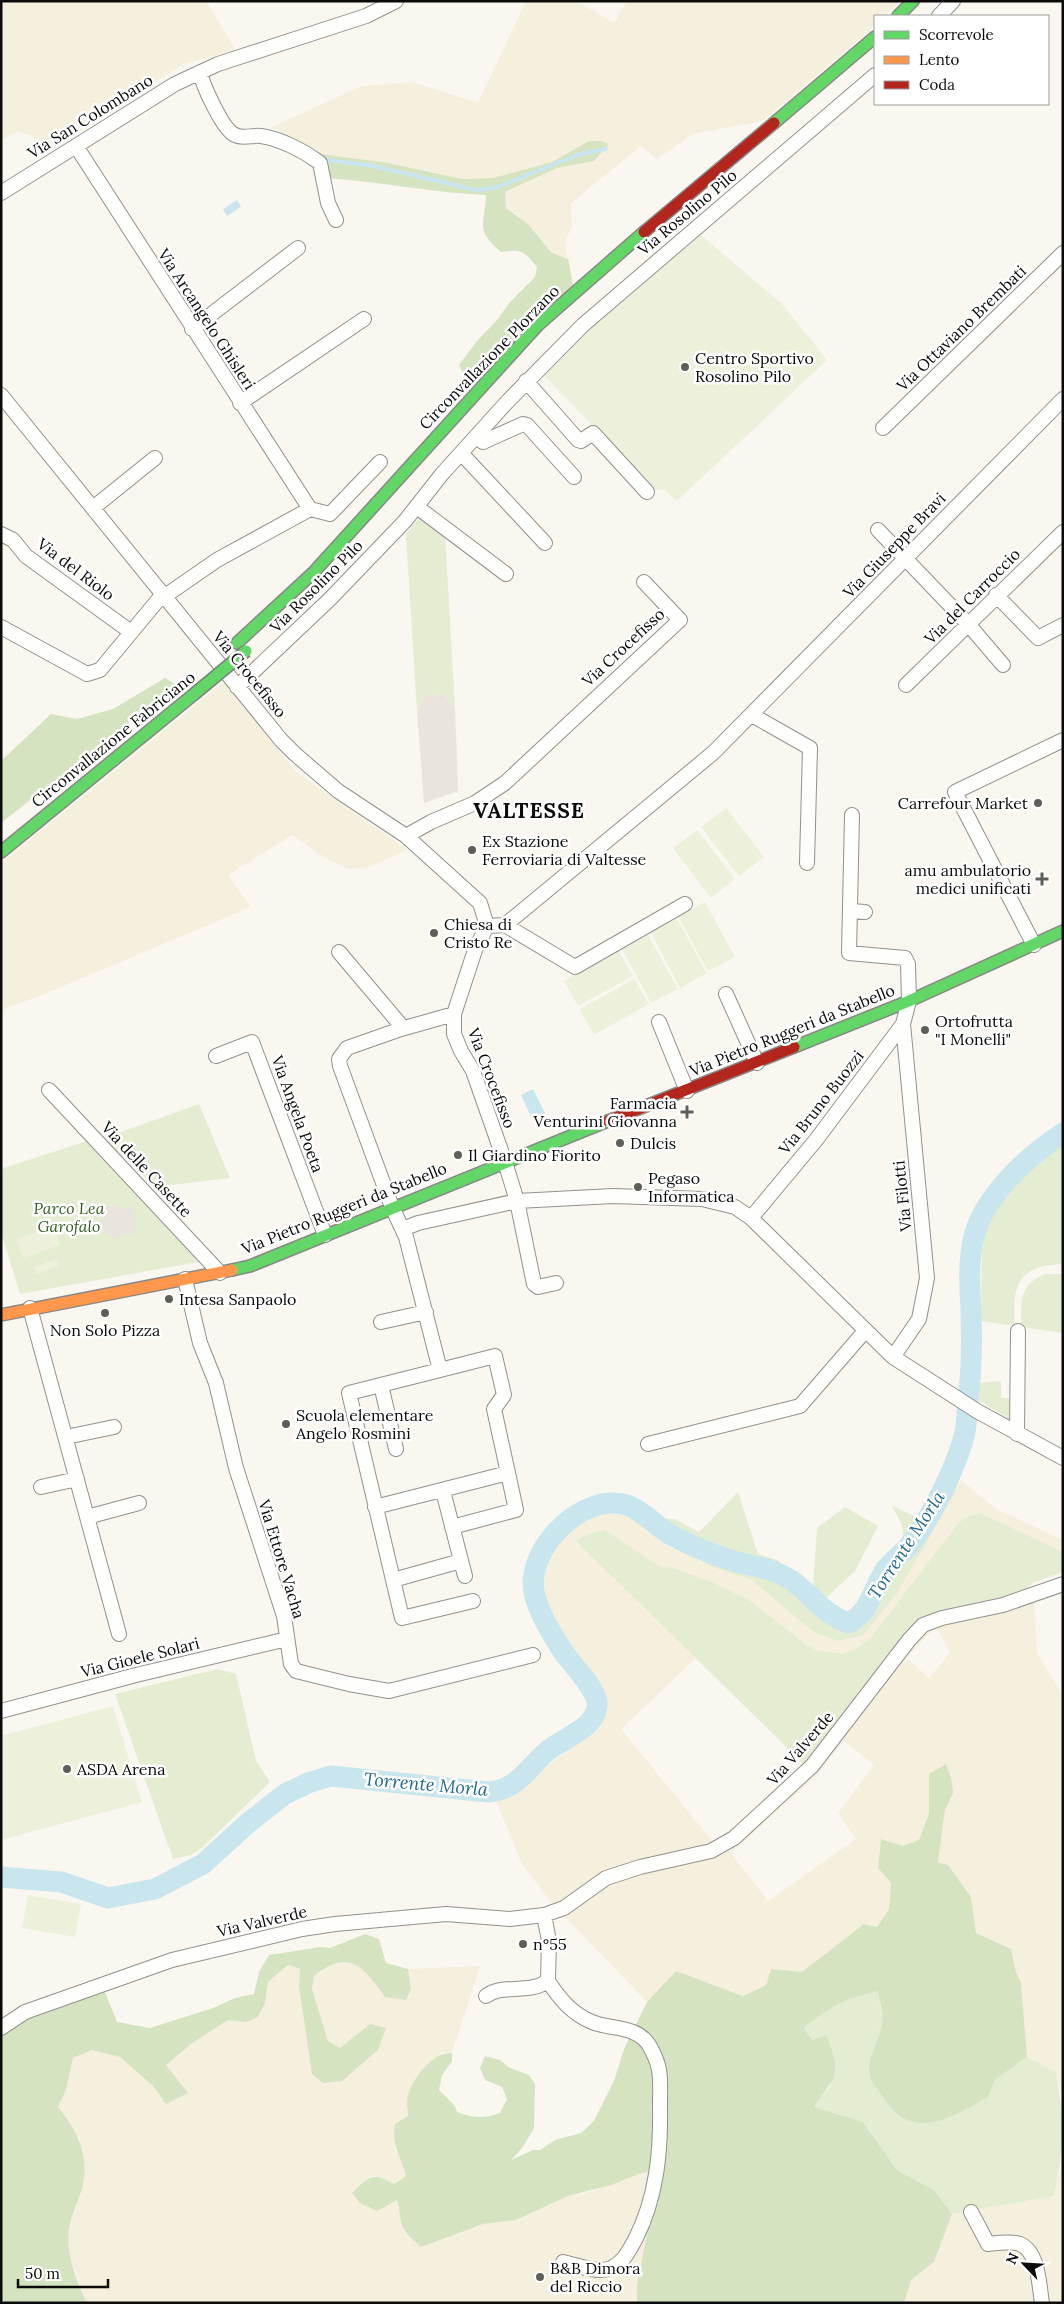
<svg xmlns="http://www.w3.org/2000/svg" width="1064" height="2304" font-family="Lora,serif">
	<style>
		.farmland { fill: #f4f0dd; fill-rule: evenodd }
		.green { fill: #e4edd2 }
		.forest { fill: #d6e3c1 }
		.pitch { fill: #edf1db }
		.plaza { fill: #e9e5dc }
		.water { fill: #c9e6ef }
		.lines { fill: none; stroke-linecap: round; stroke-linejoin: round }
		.stream { stroke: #c9e6ef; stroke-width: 4 }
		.river { stroke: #c9e6ef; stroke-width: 21 }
		.street-casing { stroke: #92918e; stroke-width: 16 }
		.fast-casing { stroke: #898885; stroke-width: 14 }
		.slow-casing { stroke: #898885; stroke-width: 14 }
		.jam-casing { stroke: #898885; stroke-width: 14 }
		.street { stroke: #fefefd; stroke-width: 14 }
		.fast { stroke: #63d668; stroke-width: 11 }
		.slow { stroke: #ff974d; stroke-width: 11 }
		.jam { stroke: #b3261e; stroke-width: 11 }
		.fast-bridge-casing { stroke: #7f7f7b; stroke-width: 14; stroke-linecap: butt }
		.fast-bridge { stroke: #63d668; stroke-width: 11 }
		.poi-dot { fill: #5e5e5b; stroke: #fff; stroke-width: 2 }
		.labels { text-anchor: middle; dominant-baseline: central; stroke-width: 5; stroke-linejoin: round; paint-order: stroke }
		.street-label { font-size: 16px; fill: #0b0b0b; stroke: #fff }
		.poi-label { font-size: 16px; fill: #0b0b0b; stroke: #fff; text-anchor: start }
		.park-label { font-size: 16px; font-style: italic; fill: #345c23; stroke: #fff }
		.water-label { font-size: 18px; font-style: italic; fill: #226a90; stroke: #fff }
		.district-label { font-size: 21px; font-weight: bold; letter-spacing: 1px; fill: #0b0b0b; stroke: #fff }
	</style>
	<rect width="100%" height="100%" fill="#f9f7f0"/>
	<path class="farmland" d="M1,1H206L236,50L183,64L53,149L36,138L18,131L3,139L1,143Z
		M526,1H577L614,23L627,1H900L885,16H875V25L866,34L762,121L693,134L657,159L641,146L571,203L572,227L565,241L568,259L552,253L536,233L515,213L506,208L505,192L557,168L594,161L608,144L589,141L552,162L493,178L462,179L388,163L321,154L272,127L362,86L412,82L478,103Z
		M224,682L295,771L407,850L367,868L348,869L324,857L292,835L228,875L251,907L42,995L1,1010V863Z
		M961,1480L996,1509L1063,1540V1572L1033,1583L1037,1653L1063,1696V2100L1056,2072L1027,2057L1021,1983L1016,1972L1011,1949L976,1933L971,1897L948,1865L938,1862L945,1810L953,1793L929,1774V1813L919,1840L903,1846L882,1839L878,1868L891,1883L889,1909L877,1927L864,1924L802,1973L771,1969L766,1985L743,1996L676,1971L647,2002L549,1900L521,1862L495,1798L521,1788L584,1736L600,1719L601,1694L535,1586L536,1571L553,1546L602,1508L615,1511L628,1518L669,1547L688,1555L704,1557L710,1566L750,1579L772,1596L863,1635L955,1493ZM936,1626L950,1653L929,1678L907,1658ZM696,1658L804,1765L764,1803L713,1842L621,1729ZM844,1741L874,1765L838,1813L856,1839L768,1901L731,1853L815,1777Z
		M342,1962L359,1965L369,1974L385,1997L411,1989L408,1969L480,1966L452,2053L442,2052L421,2073L408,2096V2116L394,2147L401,2159L406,2176L394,2184L375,2176L366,2179L352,2192L397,2200L400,2207L401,2223L421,2247L483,2224L516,2220L568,2196L586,2193L641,2173L651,2172L649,2224L637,2284V2303H87L69,2255V2228L82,2190L80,2140L58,2107L66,2090L73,2058L92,2050L120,2057L153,2086L166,2104L187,2093L166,2065L191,2044L228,2020L246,2022L265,2003L268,1982L288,1965L300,1969L299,1987L312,2074L342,2081L354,2070L370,2024L340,2048L328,2041L312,1989L314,1976L327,1966Z
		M1063,2159V2303H904L911,2280L934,2262L952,2214L1054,2196Z"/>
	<path class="green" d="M420,517L445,535L455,708L443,694L426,695L417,711L406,534Z
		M199,1104L230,1178L155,1187L124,1156L117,1159L99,1140Z
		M1063,1120V1264C1019,1265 1011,1285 1015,1326L981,1321L982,1237L999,1200L1015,1182L1039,1160L1020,1158Z
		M90,1140L204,1261L20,1294L1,1232V1169Z
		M1045,1274H1063V1333L1021,1327C1022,1301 1018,1286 1045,1274Z
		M1001,1381V1398H1013L1011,1420L978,1400L979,1383Z
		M951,1452L968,1455L955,1493L896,1595L863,1635L838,1641L814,1632L750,1579L709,1566L704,1557C674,1552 653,1534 628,1518L675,1519L699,1532L738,1492L758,1554L777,1560L797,1574L815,1608L834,1621L847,1627L853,1626L859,1623L866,1612L869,1605L870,1593L879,1574L894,1556L903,1536L902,1525L892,1506L917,1517L948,1466Z
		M845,1507L878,1526L855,1571L825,1599L813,1589L817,1528Z
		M980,1513L1063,1552V1572L1033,1582L1019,1596L941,1611L920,1622L897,1646L804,1764L576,1541L591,1533L605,1530L659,1566L673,1568L714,1583L749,1600L805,1644L818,1651L842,1654L859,1647L870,1639L956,1526L964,1518Z
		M218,1669L236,1674L256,1761L270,1782L203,1847L191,1855L173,1859L115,1694Z
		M878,1990L883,2023L871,2055L988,2097L996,2079L1027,2057L1056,2072C1064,2117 1064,2151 1054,2196L952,2214L934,2190L897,2170L863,2122L813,2107L831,2085L826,2035L812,2040L804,2028C830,2007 845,1998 878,1990Z"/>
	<path class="forest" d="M589,141H600L609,144L594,161L557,168L505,192L506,208L528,224L552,253L568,259L573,285L469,386L459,365L477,341L497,320L510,302L535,277L537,267C524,251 522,249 501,252C474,228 485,226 486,195C434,193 381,182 327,178L321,154L388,163L462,179L493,178L552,162Z
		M165,678L177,685L1,823V761L51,714L77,719L113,709Z
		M946,1764L951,1777L953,1793L945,1810L938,1862L948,1865L971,1897L976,1933L1011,1949L1016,1972L1021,1983L1027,2057L996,2079L988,2097C953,2117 913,2143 884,2099C880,2092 872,2084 870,2076C865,2061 879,2039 882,2025C884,2015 879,2000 878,1991C845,1998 830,2007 804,2028L812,2040L826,2035C843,2075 836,2075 814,2107L863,2122L897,2170L934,2190L952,2214L934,2262L911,2280L904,2303H637V2284L649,2224L650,2172L641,2173L611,2185L568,2196L516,2220L483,2224L421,2247C413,2240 402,2231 401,2221C399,2213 400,2207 397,2200L377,2211L360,2203L352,2193C368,2177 373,2171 394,2184L406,2176C401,2156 391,2146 395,2124L408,2116C408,2109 406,2101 408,2095C414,2077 432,2052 452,2053V2061L442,2075L439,2090L455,2106L457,2112C473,2118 484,2119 500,2113L507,2099L502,2087L485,2080L480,2068L485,2056L500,2060L508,2067L529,2075L535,2084L534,2128L523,2147L511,2160L533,2150H540L555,2140L581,2133L594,2121L614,2081L624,2049L647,2002L676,1971L743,1996L766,1985L771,1969L802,1972L864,1924L877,1927L889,1909L891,1883L878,1868L881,1839L903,1846L919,1840L929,1813V1774Z
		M365,1934L379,1939L386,1963L408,1969L411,1989L406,2000L385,1997C364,1967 349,1948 314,1976L312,1989L328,2041L340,2048L370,2024L386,2028L378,2050L342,2081L323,2083L312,2074L299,1987L300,1969L288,1965L268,1982L265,2003L258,2017L246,2022L228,2020L191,2044L166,2065L188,2093L166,2104L153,2086L120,2057L92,2050L73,2058L66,2090L58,2107C79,2133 91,2158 81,2192C77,2204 71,2217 69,2229C66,2256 76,2279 87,2303H1V2033L23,2018L105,1992L117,2022L150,2028L213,2008L235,1998L254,1994L259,1972L269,1955L320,1947L330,1948Z"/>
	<path class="pitch" d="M701,235L783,305L827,360L677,501L665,490L653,489L543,374L589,329Z
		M726,808L764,857L739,876L701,827Z
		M697,830L735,879L711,898L673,848Z
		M705,902L735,957L708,971L678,917Z
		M677,919L707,973L680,988L651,933Z
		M648,935L678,989L651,1003L622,949Z
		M618,950L633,976L578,1006L564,981Z
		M634,979L649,1004L594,1035L580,1009Z
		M53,1226L60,1245L23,1258L16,1239Z
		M57,1259L59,1266L36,1274L34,1267Z
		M113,1706L142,1802L1,1840V1736Z
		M28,1895L81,1904L75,1937L22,1928Z"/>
	<path class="plaza" d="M443,694L455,708L458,791L424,803L417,711L426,695Z
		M117,1203L123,1210L129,1206L133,1210L137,1221L134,1232L129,1236L123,1233L119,1240L105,1233L101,1223V1218L106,1208Z"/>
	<path class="water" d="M237,200L241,207L227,216L223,209Z
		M533,1089L546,1115L533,1121L521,1095Z"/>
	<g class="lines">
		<path class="stream" d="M328,160L373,166L476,190L495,188L577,155L606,149"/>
		<path class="river" d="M1,1877L61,1882L108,1898L155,1889L203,1864L248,1823L285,1794L308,1783L331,1776L488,1792C516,1790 526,1771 545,1753C560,1739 594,1730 597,1707C600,1691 571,1664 562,1650C552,1634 540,1615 535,1596C523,1555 574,1500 616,1503C639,1504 653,1525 671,1535C688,1544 708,1553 727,1559C750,1567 769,1566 791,1580C811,1594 824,1615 848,1623C871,1613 872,1588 886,1569C894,1559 905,1552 912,1542C931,1517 954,1471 963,1440C967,1428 967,1413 968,1399C972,1370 972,1342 971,1312C970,1289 968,1264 973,1241C981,1198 1028,1156 1063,1133"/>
		<defs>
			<path id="street" d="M939,16L953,1
				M200,72C203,86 223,130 235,135C243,139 252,135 261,136C281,139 304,151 320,163L328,203L336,220
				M76,146L310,509L330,514L380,462
				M1,193L175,84L218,64L366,16L396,1
				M192,329L298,248
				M526,381L578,440L581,441L593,433L647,492
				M1,395L281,740L295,754L338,791L406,836L480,903L487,926L475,950L454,1014V1034L461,1051L473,1071L505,1162L517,1201L534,1284L538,1287L556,1283
				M240,403L364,319
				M883,428L1063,253
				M476,437L483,442L523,424L527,425L574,477
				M461,453L545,543
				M417,507L506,574
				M93,508L155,458
				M878,530L968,624L1003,665
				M1,534L13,540L26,556L131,632
				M996,595L1038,638L1063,625
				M165,596L217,560L310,509
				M1,627L87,674L100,670L163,594
				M906,685L1063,532
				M237,687L330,599L405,521L442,474L507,402L583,325L875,75
				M752,715L810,748L807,863
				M406,836L431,822L475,803L505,783L680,620L644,582
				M851,911L865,912
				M505,925L575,967L685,904
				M487,926L505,925L713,753L1063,399
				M1034,945L955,792L1063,740
				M339,952L399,1023L401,1029
				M726,994L757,1063
				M454,1014L401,1029L347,1048L339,1059L340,1066L392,1207L406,1237L440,1370L349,1393L402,1618L473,1601
				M659,1022L687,1091
				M216,1056L252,1042L325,1235
				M49,1090L220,1273
				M751,1218L816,1140L903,1024L909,1001L908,964L905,958L849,953L852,815
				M403,1229L418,1223L517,1201L613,1196L702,1199L735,1207L751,1218L893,1357L977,1411L1063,1458
				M185,1279L200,1343L216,1383L236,1468L284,1616L291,1664L296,1671L349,1684L389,1691L533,1655
				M30,1308L119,1634
				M381,1322L426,1312
				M893,1357L919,1319L927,1278L903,1024
				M440,1370L495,1356L504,1395L494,1409L508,1473
				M381,1385L396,1449
				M1017,1434L1018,1331
				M66,1437L114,1427
				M648,1444L800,1406L865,1331
				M41,1487L77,1479
				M443,1491L465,1576
				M375,1507L508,1473L516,1510L452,1527
				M87,1517L139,1503
				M393,1580L461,1561
				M1,1711L136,1675L287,1639
				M548,1981C559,1998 572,2014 592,2022C611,2030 636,2025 649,2045C653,2052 658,2063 659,2070C661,2081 660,2093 660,2104C661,2151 657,2197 635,2240C628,2252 624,2262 611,2268C597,2274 578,2265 563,2262
				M486,1996C503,1983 528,1995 548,1981L549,1941L544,1915
				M1,2028L25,2012L172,1960L302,1929L335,1924L446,1914L510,1919L544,1915L564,1908L606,1878L640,1867L711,1851L734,1838L812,1766L909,1640L923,1625L942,1618L1003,1605L1063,1584
				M971,2212L988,2244C998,2243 1011,2241 1020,2244C1039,2252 1039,2286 1042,2303"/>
			<path id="fast" d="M898,16L913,1
				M774,123L875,37
				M237,643L313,573L538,325L644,232
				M1,852L193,695
				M794,1047L909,1001L1063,931
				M232,1270L250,1266L608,1121"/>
			<path id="slow" d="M1,1315L232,1270"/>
			<path id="jam" d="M644,232L774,123
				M608,1121L794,1047"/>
		</defs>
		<use href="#street" class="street-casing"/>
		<use href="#fast" class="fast-casing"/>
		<use href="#slow" class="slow-casing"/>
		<use href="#jam" class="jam-casing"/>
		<use href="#street" class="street"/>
		<use href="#fast" class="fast"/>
		<use href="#slow" class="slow"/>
		<use href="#jam" class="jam"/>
		<defs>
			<path id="fast-bridge" d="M193,695L246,651"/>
		</defs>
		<use href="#fast-bridge" class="fast-bridge-casing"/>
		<use href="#fast-bridge" class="fast-bridge"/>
	</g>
	<g class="poi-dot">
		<circle cx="685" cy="367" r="5"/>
		<circle cx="1038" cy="803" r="5"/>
		<circle cx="472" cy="850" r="5"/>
		<path d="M1039.5 871.5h5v5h5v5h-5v5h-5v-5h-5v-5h5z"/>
		<circle cx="434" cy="933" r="5"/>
		<circle cx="925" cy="1030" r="5"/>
		<path d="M684.5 1104.5h5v5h5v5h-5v5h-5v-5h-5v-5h5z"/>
		<circle cx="620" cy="1143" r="5"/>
		<circle cx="458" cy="1155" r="5"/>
		<circle cx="638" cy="1187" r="5"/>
		<circle cx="169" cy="1299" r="5"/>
		<circle cx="105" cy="1313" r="5"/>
		<circle cx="286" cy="1424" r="5"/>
		<circle cx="67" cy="1769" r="5"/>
		<circle cx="523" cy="1944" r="5"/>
		<circle cx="540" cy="2277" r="5"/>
	</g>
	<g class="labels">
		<g class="street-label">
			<text transform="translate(90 116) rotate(-32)">Via San Colombano</text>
			<text transform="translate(687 212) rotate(-40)">Via Rosolino Pilo</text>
			<text transform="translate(207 319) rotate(57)">Via Arcangelo Ghisleri</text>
			<text transform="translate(961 328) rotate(-44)">Via Ottaviano Brembati</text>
			<text transform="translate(489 357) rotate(-46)">Circonvallazione Plorzano</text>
			<text transform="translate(894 545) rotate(-46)">Via Giuseppe Bravi</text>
			<text transform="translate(76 569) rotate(37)">Via del Riolo</text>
			<text transform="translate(316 586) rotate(-45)">Via Rosolino Pilo</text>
			<text transform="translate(972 596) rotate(-45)">Via del Carroccio</text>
			<text transform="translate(623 647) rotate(-43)">Via Crocefisso</text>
			<text transform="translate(250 674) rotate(51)">Via Crocefisso</text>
			<text transform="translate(113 739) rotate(-39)">Circonvallazione Fabriciano</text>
			<text transform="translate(792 1030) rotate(-22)">Via Pietro Ruggeri da Stabello</text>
			<text transform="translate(492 1078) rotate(69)">Via Crocefisso</text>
			<text transform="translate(821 1102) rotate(-52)">Via Bruno Buozzi</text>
			<text transform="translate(298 1114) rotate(70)">Via Angela Poeta</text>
			<text transform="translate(147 1169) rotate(47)">Via delle Casette</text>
			<text transform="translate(902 1196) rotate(-96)">Via Filotti</text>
			<text transform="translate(344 1208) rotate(-22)">Via Pietro Ruggeri da Stabello</text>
			<text transform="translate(282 1559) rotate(73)">Via Ettore Vacha</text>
			<text transform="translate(140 1657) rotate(-14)">Via Gioele Solari</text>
			<text transform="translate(800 1748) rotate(-49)">Via Valverde</text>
			<text transform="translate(262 1921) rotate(-13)">Via Valverde</text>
		</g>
		<g class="poi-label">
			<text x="695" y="358">Centro Sportivo<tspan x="695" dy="18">Rosolino Pilo</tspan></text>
			<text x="1028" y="803" text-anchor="end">Carrefour Market</text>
			<text x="482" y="841">Ex Stazione<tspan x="482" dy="18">Ferroviaria di Valtesse</tspan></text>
			<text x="1031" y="870" text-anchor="end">amu ambulatorio<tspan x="1031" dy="18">medici unificati</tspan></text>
			<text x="444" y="924">Chiesa di<tspan x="444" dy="18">Cristo Re</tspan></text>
			<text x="935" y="1021">Ortofrutta<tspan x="935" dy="18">"I Monelli"</tspan></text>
			<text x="677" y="1103" text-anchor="end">Farmacia<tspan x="677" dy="18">Venturini Giovanna</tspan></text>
			<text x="630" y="1143">Dulcis</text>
			<text x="468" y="1155">Il Giardino Fiorito</text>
			<text x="648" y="1178">Pegaso<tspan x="648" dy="18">Informatica</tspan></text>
			<text x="179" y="1299">Intesa Sanpaolo</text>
			<text x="105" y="1330" text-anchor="middle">Non Solo Pizza</text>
			<text x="296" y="1415">Scuola elementare<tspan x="296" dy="18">Angelo Rosmini</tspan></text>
			<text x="77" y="1769">ASDA Arena</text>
			<text x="533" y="1944">n°55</text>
			<text x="550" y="2268">B&amp;B Dimora<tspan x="550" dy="18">del Riccio</tspan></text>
		</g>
		<g class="park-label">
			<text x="69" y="1208">Parco Lea<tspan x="69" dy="18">Garofalo</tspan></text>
		</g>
		<g class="water-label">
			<text transform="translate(906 1545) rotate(-57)">Torrente Morla</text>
			<text transform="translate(426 1784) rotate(5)">Torrente Morla</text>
		</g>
		<g class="district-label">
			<text x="529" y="810">VALTESSE</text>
		</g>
	</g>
	<rect width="1064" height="2304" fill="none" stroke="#0b0b0b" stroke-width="5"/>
	<rect x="874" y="15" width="175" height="90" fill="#ffffff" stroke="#9d9d9d"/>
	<rect x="884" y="31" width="25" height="8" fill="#63d668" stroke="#9d9d9d"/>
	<text x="919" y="40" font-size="15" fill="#0b0b0b">Scorrevole</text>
	<rect x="884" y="56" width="25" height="8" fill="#ff974d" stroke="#9d9d9d"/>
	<text x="919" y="65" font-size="15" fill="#0b0b0b">Lento</text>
	<rect x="884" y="81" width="25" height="8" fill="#b3261e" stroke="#9d9d9d"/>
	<text x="919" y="90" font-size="15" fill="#0b0b0b">Coda</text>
	<g transform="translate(1024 2264) rotate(295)" stroke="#ffffff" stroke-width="4" paint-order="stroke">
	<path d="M0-4L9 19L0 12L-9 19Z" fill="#0b0b0b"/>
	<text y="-8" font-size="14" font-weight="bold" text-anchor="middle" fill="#0b0b0b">N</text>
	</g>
	<path d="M18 2279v8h90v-8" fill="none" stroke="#0b0b0b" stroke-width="2.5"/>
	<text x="25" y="2279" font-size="15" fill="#0b0b0b" stroke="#ffffff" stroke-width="4" paint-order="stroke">50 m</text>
</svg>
